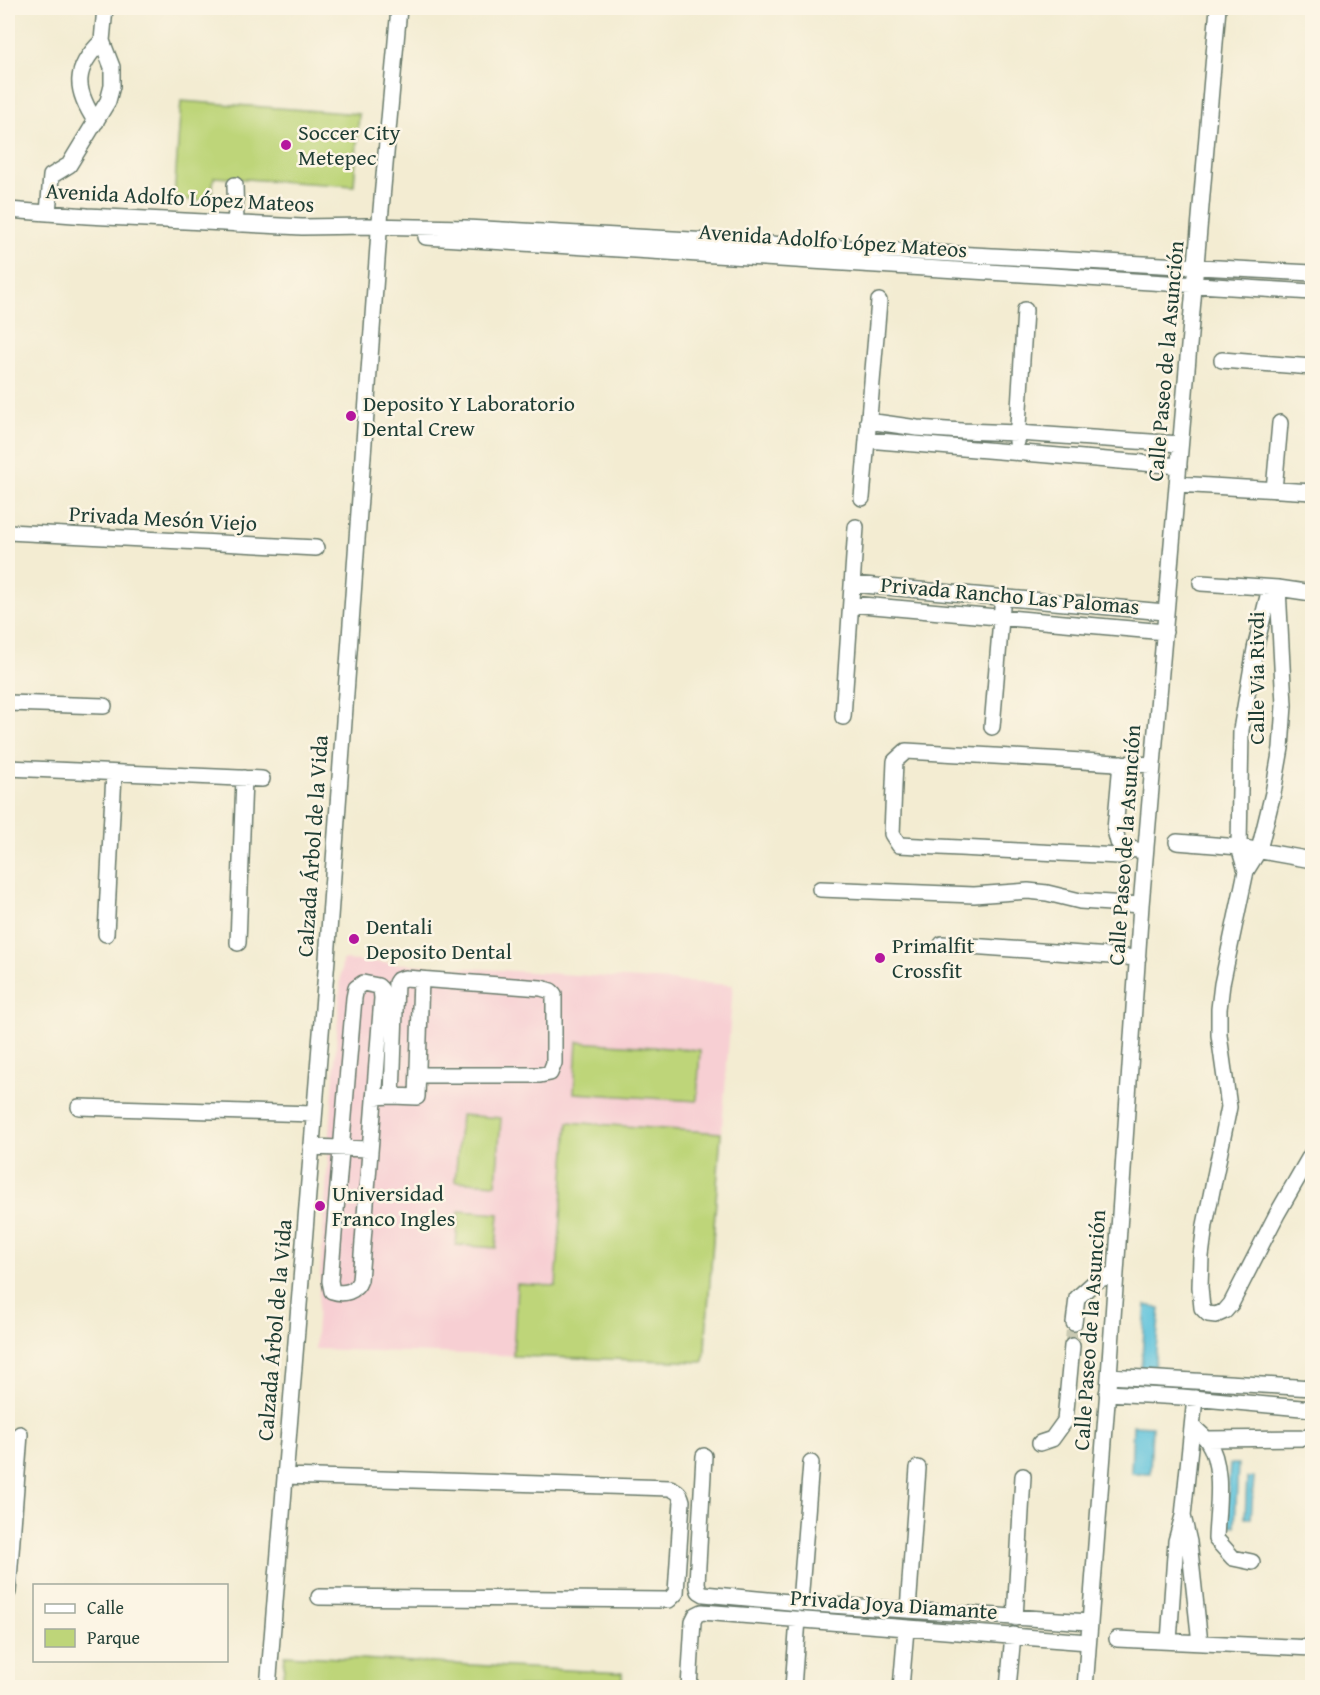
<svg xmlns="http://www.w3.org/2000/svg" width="1320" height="1695" font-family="'Gentium Book Plus',serif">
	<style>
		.built { fill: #f7cfd3 }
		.green { fill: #bed579; stroke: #6e8956; stroke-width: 1.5 }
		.water { fill: #5ec3dc; stroke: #3e8088; stroke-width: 1.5 }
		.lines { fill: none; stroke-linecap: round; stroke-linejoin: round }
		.minor-tunnel { stroke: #c9c9b2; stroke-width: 15; stroke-dasharray: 15 8; stroke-linecap: butt }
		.minor-casing { stroke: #697a6b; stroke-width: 18 }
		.minor { stroke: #fff; stroke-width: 15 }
		.poi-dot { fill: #b5179e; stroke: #fcf5e5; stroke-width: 2 }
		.labels { text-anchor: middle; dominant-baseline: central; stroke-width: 5; stroke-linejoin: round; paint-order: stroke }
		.poi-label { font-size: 22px; fill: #1f3d34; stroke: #fcf5e5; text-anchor: start }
		.street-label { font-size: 22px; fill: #1f3d34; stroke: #fcf5e5 }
	</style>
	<rect width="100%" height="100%" fill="#fcf5e5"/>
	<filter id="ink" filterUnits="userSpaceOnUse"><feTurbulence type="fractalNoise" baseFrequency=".0167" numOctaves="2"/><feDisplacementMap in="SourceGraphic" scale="12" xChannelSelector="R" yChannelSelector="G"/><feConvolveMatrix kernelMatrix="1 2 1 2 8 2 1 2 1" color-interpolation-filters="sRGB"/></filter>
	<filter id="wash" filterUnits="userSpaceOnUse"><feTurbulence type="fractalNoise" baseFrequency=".008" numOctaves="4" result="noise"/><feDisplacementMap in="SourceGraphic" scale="24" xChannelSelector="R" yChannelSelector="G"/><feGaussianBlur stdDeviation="1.35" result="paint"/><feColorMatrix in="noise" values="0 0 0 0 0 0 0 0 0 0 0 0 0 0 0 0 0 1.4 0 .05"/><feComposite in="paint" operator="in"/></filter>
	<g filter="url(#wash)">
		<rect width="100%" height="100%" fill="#f3ecd2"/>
		<path class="built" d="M342,960L733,985L704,1362L315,1349Z"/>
		<path class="green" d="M181,101L359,114L354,186L214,177L211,201L174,199Z
			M577,1042L700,1050L697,1101L574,1093Z
			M461,1115L501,1118L496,1184L455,1181Z
			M568,1122L721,1133L704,1362L513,1356L517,1284L556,1286Z
			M459,1211L499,1214L496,1248L456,1245Z
			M285,1655L622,1673V1687H282Z"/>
		<path class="water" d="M1146,1305L1160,1308L1154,1370H1141Z
			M1133,1425L1152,1426L1150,1473H1131Z
			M1230,1464H1238L1235,1526L1226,1525Z
			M1254,1477L1251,1518H1245L1247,1478Z"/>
	</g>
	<g filter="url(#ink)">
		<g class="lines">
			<path class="minor-tunnel" d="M1072,1346L1074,1323"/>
			<defs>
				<path id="minor" d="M96,122C74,89 73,69 102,41
					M235,185L236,224
					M8,210L87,216L302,227L367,226L466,228L1312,273
					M48,213L51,176L69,165L108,101L112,86V67L102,41L105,8
					M426,237L1312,292
					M1222,360L1312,367
					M868,421L917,428L962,431L1018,433L1180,444
					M867,440L1179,466
					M1017,442L1025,310
					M1177,484L1312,492
					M1274,490L1280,423
					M862,498L879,301
					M8,532L316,548
					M1201,583L1278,588L1312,593
					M853,584L1165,612
					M1278,588L1284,705L1281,748L1273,793L1259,850L1246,871L1222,984L1219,1009V1035L1229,1107L1205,1225L1201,1256L1200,1287L1202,1308L1208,1314L1216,1315L1225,1311L1231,1304L1277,1214L1312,1153
					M851,604L1165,632
					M8,703L104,706
					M843,717L856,527
					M992,727L1002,607
					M1121,763L1115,830L1118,842L1123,847L1137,850
					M8,768L262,779
					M1177,842L1239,847L1312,860
					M1131,850L1119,856L899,845L892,834L895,761L906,751L1152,765
					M1246,871L1239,847L1241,730L1255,649L1270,588
					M820,889L974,895L1028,891L1047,893L1080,901L1141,905
					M106,934L114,773
					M238,943L244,778
					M942,944L1138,958
					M363,983L378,986L381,989L382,998L360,1280C356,1292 344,1295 332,1291L330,1281L354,998L356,988Z
					M392,1096L417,1097L421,979
					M374,1097L392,1096L396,983L398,980L405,978L541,988L551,991L554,994V1063L550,1073L540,1075H418
					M79,1107L314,1114
					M311,1147L369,1149
					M1074,1323L1077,1298L1096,1281L1116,1273
					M1109,1376L1312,1388
					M1107,1393L1182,1397L1312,1409
					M1193,1426C1197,1431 1203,1435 1207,1440C1225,1467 1217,1508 1216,1539L1233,1558L1252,1562
					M1206,1439L1305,1438L1312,1433
					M1040,1443L1052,1439L1065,1421L1072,1346
					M704,1456L697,1583L699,1591L704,1594L800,1603L1089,1622
					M285,1476L670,1488C677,1491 680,1493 682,1501L676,1593L669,1600L319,1597
					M1183,1516L1189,1542L1200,1643
					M8,1592L20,1434
					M800,1603L811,1463
					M908,1610L918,1468
					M1015,1618L1023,1476
					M1117,1639L1312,1648
					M1169,1641L1176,1541L1183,1516L1195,1398
					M268,1688L327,959L379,232L399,8
					M689,1688L693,1621L696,1615L702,1612L1088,1642
					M793,1688L798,1619
					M901,1688L906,1629
					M1008,1688L1013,1635
					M1085,1688L1109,1376L1141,905L1218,8"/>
			</defs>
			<use href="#minor" class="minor-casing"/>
			<use href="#minor" class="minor"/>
		</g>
	</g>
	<g class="poi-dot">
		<circle cx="286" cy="145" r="6"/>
		<circle cx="351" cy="416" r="6"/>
		<circle cx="354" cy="939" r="6"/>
		<circle cx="880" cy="958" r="6"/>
		<circle cx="320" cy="1206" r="6"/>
	</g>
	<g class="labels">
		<g class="poi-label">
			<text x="298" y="132">Soccer City<tspan x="298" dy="25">Metepec</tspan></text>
			<text x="363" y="403">Deposito Y Laboratorio<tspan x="363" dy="25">Dental Crew</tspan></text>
			<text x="366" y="926">Dentali<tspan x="366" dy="25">Deposito Dental</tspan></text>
			<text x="892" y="945">Primalfit<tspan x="892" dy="25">Crossfit</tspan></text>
			<text x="332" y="1193">Universidad<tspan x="332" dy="25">Franco Ingles</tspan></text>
		</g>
		<g class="street-label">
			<text transform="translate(180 197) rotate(3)">Avenida Adolfo López Mateos</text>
			<text transform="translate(833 240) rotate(4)">Avenida Adolfo López Mateos</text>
			<text transform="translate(1165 361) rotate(-85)">Calle Paseo de la Asunción</text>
			<text transform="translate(163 518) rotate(3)">Privada Mesón Viejo</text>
			<text transform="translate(1010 595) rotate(5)">Privada Rancho Las Palomas</text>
			<text transform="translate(1256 678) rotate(-90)">Calle Via Rivdi</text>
			<text transform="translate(1124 845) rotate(-86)">Calle Paseo de la Asunción</text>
			<text transform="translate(312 846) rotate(-86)">Calzada Árbol de la Vida</text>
			<text transform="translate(274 1330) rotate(-85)">Calzada Árbol de la Vida</text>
			<text transform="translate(1089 1330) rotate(-86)">Calle Paseo de la Asunción</text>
			<text transform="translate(894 1604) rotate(4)">Privada Joya Diamante</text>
		</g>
	</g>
	<rect width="1320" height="1695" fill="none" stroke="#fcf5e5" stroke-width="30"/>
	<rect x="33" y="1584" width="195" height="78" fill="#fcf5e5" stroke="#a4ab9e" stroke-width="1.5"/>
	<rect x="45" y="1604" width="30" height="9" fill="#ffffff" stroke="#a4ab9e" stroke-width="1.5"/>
	<text x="87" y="1614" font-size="18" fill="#1f3d34">Calle</text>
	<rect x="45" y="1629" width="30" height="18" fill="#bed579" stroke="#a4ab9e" stroke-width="1.5"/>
	<text x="87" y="1644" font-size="18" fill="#1f3d34">Parque</text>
</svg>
